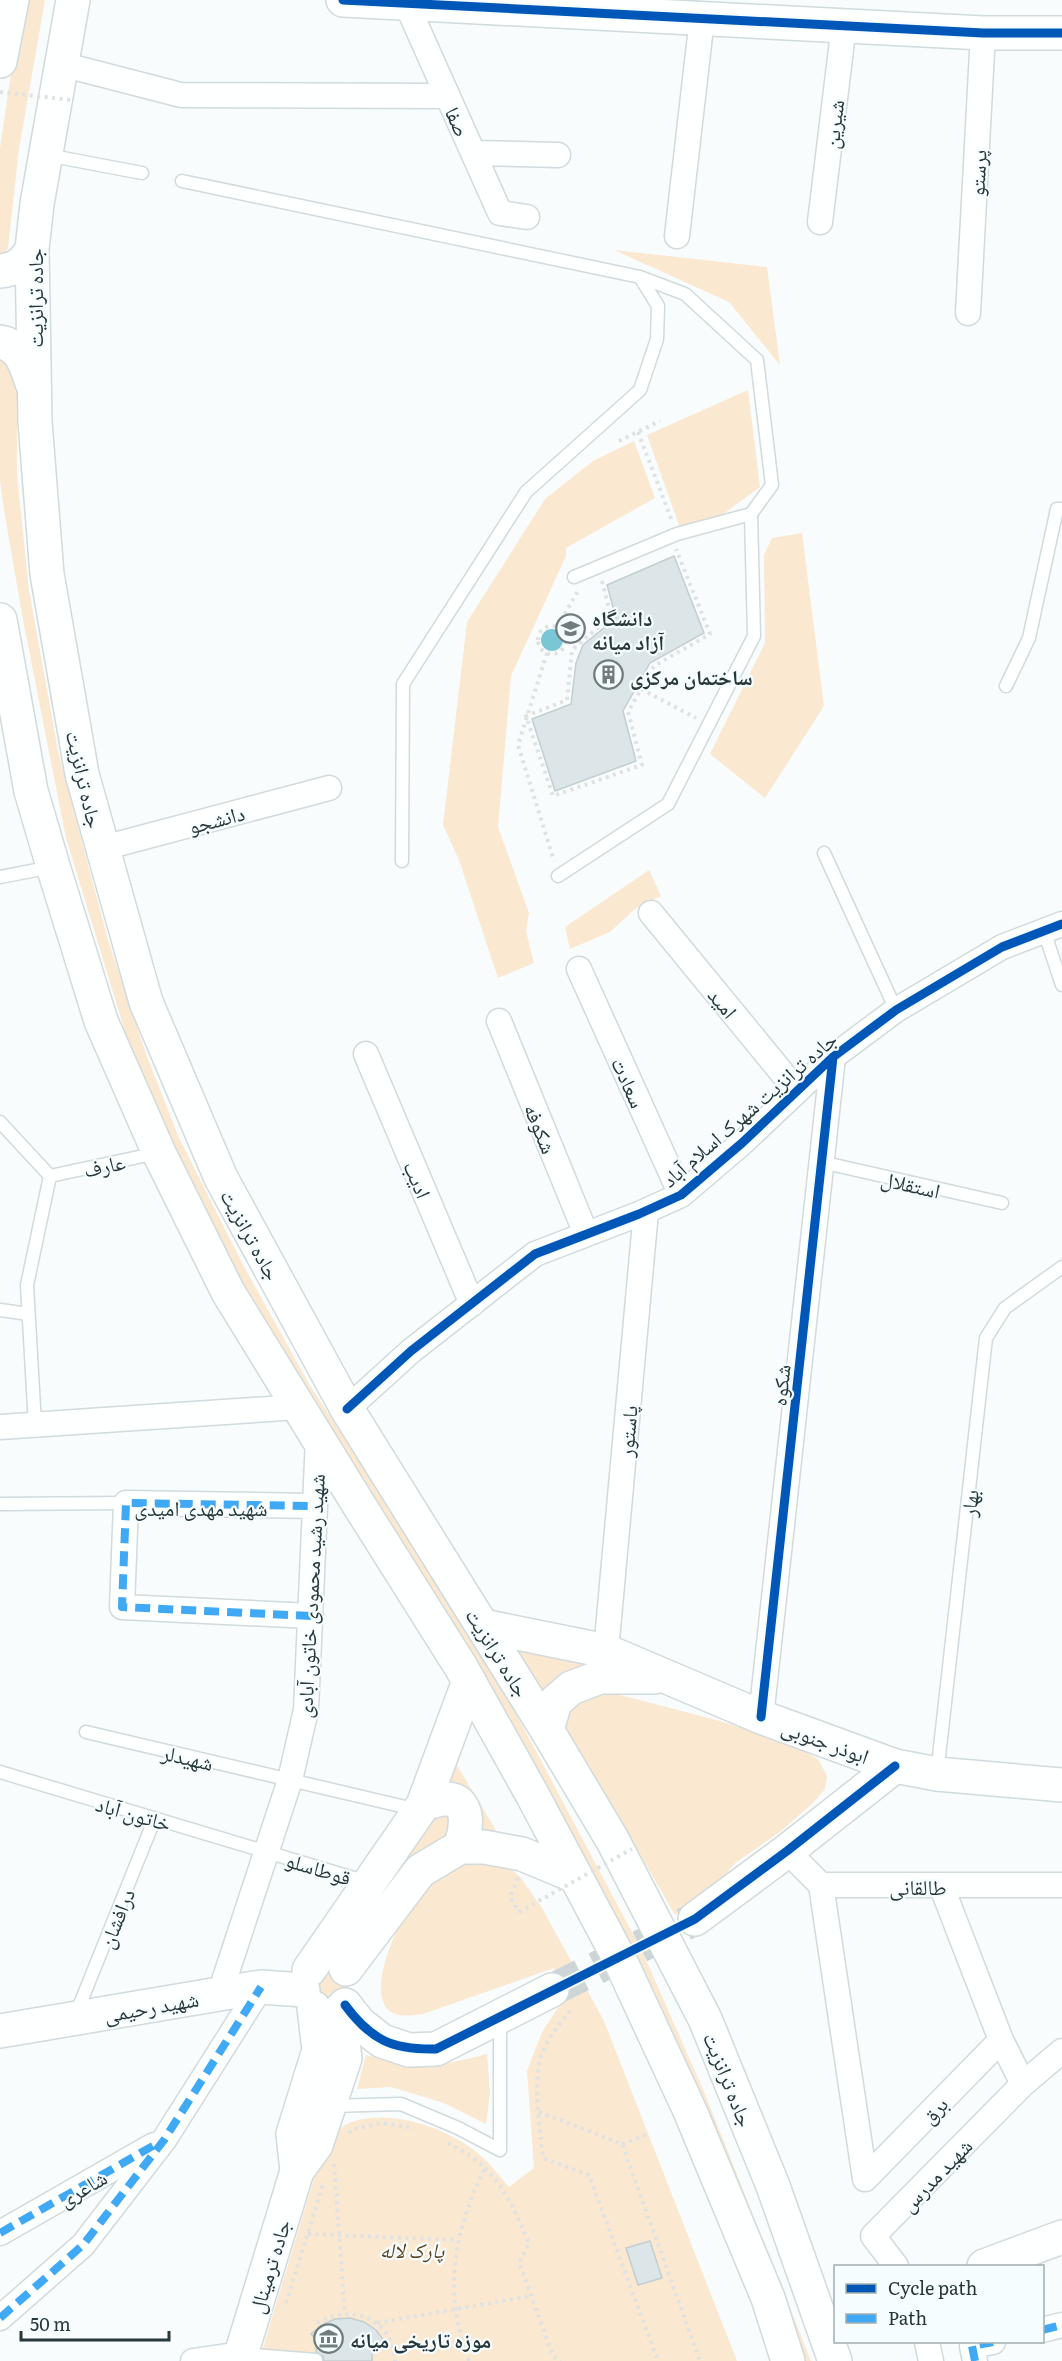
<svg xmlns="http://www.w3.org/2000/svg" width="1062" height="2361" font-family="Literata,'Noto Naskh Arabic',serif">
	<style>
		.green { fill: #fae8d1 }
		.water { fill: #79c7d4 }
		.building { fill: #dce6e8; stroke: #c4cdcf; stroke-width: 1.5 }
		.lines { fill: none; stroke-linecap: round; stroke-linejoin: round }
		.secondary-tunnel { stroke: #ced5d6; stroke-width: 33; stroke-dasharray: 33 16; stroke-linecap: butt }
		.lane-casing { stroke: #d1dadc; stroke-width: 15 }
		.street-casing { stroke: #d1dadc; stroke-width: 27 }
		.secondary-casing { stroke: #d1dadc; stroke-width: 36 }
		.primary-casing { stroke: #d1dadc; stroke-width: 36 }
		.path { stroke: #e0e2e2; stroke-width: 4; stroke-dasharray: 3 4.5; stroke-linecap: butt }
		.lane { stroke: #feffff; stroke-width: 12 }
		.street { stroke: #feffff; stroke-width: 24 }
		.secondary { stroke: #feffff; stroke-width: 33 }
		.primary { stroke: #feffff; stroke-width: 33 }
		.path-bridge { stroke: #e0e2e2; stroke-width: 4; stroke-dasharray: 3 4.5; stroke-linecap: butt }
		.quiet { stroke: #3fa9f5; stroke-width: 8; stroke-dasharray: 15 8; stroke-linecap: butt }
		.cycleway-casing { stroke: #f6fdff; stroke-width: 13 }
		.cycleway { stroke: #0057b8; stroke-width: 9 }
		.labels { text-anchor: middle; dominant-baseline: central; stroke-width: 4.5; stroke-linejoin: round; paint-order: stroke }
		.street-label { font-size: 21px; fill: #27373a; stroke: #f6fdff }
		.poi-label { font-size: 21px; font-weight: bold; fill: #27373a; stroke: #f6fdff; text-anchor: start }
		.park-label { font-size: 21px; font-style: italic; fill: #5b401d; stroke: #f6fdff }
	</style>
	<rect width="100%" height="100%" fill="#f8fcfd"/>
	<path class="green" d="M28,0H45L19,149L8,248L5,253L0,255V148L11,73Z
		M614,250L767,267L780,365L729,302Z
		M0,352L17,377V475L29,590L58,751L108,940L146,1054L179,1138L241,1261L309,1384L448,1597L497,1678L642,1951L705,2094L811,2361H797L708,2129L195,1195L127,1038L66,838L23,620L3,504L0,480Z
		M748,390L760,487L718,518L680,528L647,435Z
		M634,441L655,498L566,548V556L511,676L498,827L529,913L526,931L534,963L498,978L459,860L443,825L467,622L545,499L593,461Z
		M802,533L824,706L765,798L710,754L765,643L764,555L772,538Z
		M649,870L661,896L635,909L610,932L570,949L565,927Z
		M501,1636L616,1661L541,1704Z
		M605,1691L720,1721L787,1742L818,1759L827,1776L825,1789L813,1803L781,1831L734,1864L716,1886L675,1915L630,1837L558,1718L560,1710Z
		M457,1765L500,1837L484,1836L446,1789Z
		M453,1808L448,1835L351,1929L383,1892L432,1821L439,1814Z
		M464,1858L507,1865L521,1878L542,1908L604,2021L737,2361H259L324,2145C331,2138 340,2127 349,2123C389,2107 450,2128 481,2156C492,2165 500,2177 509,2187L534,2168L527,2071L542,2032L566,1996L554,1968L423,2014C414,2015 404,2017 395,2014C359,2000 402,1914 417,1895C428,1882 450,1868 464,1858Z
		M325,1966L348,1979L349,1992L330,2008L309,1979Z
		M487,2054L490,2093L486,2124L444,2103L391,2087L357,2089L366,2055C417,2072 438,2066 487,2054Z"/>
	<path class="water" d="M541 640a11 11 0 1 1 22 0a11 11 0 1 1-22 0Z"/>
	<path class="building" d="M674,556L704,633L650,663L623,711L636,761L555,791L532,719L571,704L576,663L583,645L616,618L607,585Z
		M650,2241L662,2278L638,2285L626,2248Z
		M350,2318L364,2322L376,2330L385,2342L372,2350V2361H324L323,2356L316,2352L317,2340L311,2334L322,2325L335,2319Z"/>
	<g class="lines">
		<path class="secondary-tunnel" d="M552,1990L695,1919"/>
		<defs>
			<path id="lane" d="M47,155L142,173
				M182,181L640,277L685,294L757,360L772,485L751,514L754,636L668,804L558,876
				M574,577L677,534L751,514
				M1006,686L1029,638L1057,509H1062
				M824,853L896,1010
				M402,861L403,684L526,492L640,390L657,339L658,306L640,277
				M0,877L52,867
				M1044,931L1062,985
				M0,1122L50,1176L27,1285L35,1425
				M821,1162L1002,1203
				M50,1176L157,1153
				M0,1310L28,1314
				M0,1504L126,1503
				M86,1732L418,1810
				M0,1772L367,1882
				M937,1774L986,1338L1005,1308L1062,1267
				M76,2014L155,1818
				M330,2106L401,2104L458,2128L500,2150V2021
				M243,2354L316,2360"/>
			<path id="street" d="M406,3L500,213L527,217
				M61,64L181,95L447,96
				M473,153L558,155
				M820,222L844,25
				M677,236L702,18
				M968,313L983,33
				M103,848L329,788
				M651,913L797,1091
				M579,969L681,1195
				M499,1021L586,1234
				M366,1054L472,1304
				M347,1409L411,1351L535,1254L639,1214L681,1195L742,1143L833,1057L896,1010L1002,947L1062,924
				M0,1427L299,1407
				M311,1616L122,1607L126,1503L315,1506
				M606,1651L646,1211
				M761,1717L833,1057
				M787,1851L821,1885H1062
				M821,1885L865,2179
				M941,1885L1001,2040L1023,2084L1062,2051
				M220,1993L290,1780L306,1710L318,1438
				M865,2179L1001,2040
				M0,2233L154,2145
				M896,2266L873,2236L1023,2084
				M0,2318L83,2245L164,2140L261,1987
				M1042,2330L1062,2325
				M927,2342L931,2361
				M193,2361L241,2354
				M975,2361L972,2346L993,2342"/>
			<path id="secondary" d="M343,0L983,33H1062
				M483,1626L606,1651L761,1717L895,1766L937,1774L1062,1785
				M547,1730L555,1702L571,1688L600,1677H654
				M423,1805C463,1787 473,1812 460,1847
				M695,1919L787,1851L895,1766
				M346,1969L420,1871L460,1847H484L522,1854L575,1876
				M309,1970L423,1805L469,1681
				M345,2005L359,2023L382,2041L409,2050L436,2049L552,1990
				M0,2031L261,1987L303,1990
				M297,2171L293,2134L319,2050L314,2008
				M984,2266L1062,2237
				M239,2361L297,2171L316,2145L345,2058L339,2011"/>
			<path id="primary" d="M73,0L37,204L32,249L35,422L47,574L82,774L146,1002L221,1178L347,1409L547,1730L613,1841L705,2019L773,2186L835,2361
				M0,61L12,0
				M0,271C16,270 25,262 32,249
				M0,342C21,345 26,366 32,383
				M0,620L31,791L53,866L101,1021L159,1153L228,1292L359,1505L461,1667L533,1796L619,1958L690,2111L768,2298L788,2361"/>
		</defs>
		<use href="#lane" class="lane-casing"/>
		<use href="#street" class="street-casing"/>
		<use href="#secondary" class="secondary-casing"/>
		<use href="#primary" class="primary-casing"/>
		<path class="path" d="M638,432L672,521
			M619,441L660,421
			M602,581L611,616L572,650L567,700L526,716L553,796L642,765L628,712L654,666L710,634L676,549
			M538 640a14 14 0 1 1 28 0a14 14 0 1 1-28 0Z
			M557,627L578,591
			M547,653L518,745L554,861
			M641,689L696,718
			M518,1878L510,1897L519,1912
			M570,2011C559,2024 548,2038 542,2054C532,2083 540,2128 543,2158L589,2175L658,2361
			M539,2112L622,2144L700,2361
			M349,2133L351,2130L381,2123L414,2128
			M448,2143C457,2148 468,2154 476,2160C503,2181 517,2214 529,2244L519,2262L553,2356L561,2361
			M622,2144L649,2134
			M334,2164L345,2313
			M308,2234L457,2240
			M286,2303L324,2181
			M317,2323C351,2303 393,2318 395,2361
			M377,2323L530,2296
			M469,2361C443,2292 453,2233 485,2168"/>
		<use href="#lane" class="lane"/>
		<use href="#street" class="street"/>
		<use href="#secondary" class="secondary"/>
		<use href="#primary" class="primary"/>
		<path class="path-bridge" d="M0,92L72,100
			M519,1912L632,1849"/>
		<path class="quiet" d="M311,1616L122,1607L126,1503L315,1506
			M0,2233L158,2143
			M0,2318L83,2245L164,2140L261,1987
			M1042,2330L1062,2325
			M975,2361L972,2346L993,2342"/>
		<defs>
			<path id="cycleway" d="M343,0L983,33H1062
				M347,1409L411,1351L535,1254L639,1214L681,1195L742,1143L833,1057L896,1010L1002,947L1062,924
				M761,1717L833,1057
				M345,2005C371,2040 392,2050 436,2049L695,1919L787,1851L895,1766"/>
		</defs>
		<use href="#cycleway" class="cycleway-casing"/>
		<use href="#cycleway" class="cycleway"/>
	</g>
	<defs>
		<symbol id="university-ring" viewBox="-11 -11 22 22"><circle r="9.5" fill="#f6fdff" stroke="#707c7e" stroke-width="1.5"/><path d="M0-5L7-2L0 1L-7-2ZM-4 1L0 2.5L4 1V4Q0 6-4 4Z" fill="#707c7e"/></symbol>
		<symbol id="building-ring" viewBox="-11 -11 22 22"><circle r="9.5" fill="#f6fdff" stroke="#707c7e" stroke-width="1.5"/><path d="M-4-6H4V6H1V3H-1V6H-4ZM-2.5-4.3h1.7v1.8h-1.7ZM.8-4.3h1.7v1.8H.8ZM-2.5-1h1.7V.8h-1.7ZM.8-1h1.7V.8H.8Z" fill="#707c7e"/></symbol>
		<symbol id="museum-ring" viewBox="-11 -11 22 22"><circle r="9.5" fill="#f6fdff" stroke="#707c7e" stroke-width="1.5"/><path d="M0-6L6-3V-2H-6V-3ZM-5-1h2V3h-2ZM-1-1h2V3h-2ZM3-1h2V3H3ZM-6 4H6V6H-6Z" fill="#707c7e"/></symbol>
	</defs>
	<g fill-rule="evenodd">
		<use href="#university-ring" x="554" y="612" width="33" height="33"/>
		<use href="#building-ring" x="592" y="658" width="33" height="33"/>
		<use href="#museum-ring" x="312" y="2322" width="33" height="33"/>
	</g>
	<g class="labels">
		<g class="street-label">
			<text transform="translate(459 121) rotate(66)">صفا</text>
			<text transform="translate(832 124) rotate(-83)">شیرین</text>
			<text transform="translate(976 173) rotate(-87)">پرستو</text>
			<text transform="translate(33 298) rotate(-90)">جاده ترانزیت</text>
			<text transform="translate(86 779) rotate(77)">جاده ترانزیت</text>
			<text transform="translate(216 818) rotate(-15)">دانشجو</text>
			<text transform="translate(724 1002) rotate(50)">امید</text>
			<text transform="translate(630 1082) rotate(66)">سعادت</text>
			<text transform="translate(748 1108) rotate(-41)">جاده ترانزیت شهرک اسلام آباد</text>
			<text transform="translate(542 1128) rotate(68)">شکوفه</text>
			<text transform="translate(104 1164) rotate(-12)">عارف</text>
			<text transform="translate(419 1179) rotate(67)">ادیب</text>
			<text transform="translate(911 1183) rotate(13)">استقلال</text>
			<text transform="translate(252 1234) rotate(61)">جاده ترانزیت</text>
			<text transform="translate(779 1385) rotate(-84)">شکوه</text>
			<text transform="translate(626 1431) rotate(-85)">پاستور</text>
			<text transform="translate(968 1503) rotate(-84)">بهار</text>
			<text x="201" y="1506">شهید مهدی امیدی</text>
			<text transform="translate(309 1596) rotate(-87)">شهید رشید محمودی خاتون آبادی</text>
			<text transform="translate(499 1652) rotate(58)">جاده ترانزیت</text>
			<text transform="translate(826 1740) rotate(20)">ابوذر جنوبی</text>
			<text transform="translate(188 1756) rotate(13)">شهیدلر</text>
			<text transform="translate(134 1812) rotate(16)">خاتون آباد</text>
			<text transform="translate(319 1867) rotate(17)">قوطاسلو</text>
			<text x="918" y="1885">طالقانی</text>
			<text transform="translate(115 1918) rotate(-68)">درافشان</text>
			<text transform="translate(151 2005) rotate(-10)">شهید رحیمی</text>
			<text transform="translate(730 2079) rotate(68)">جاده ترانزیت</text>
			<text transform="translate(933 2109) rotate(-46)">برق</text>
			<text transform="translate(935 2174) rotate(-46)">شهید مدرس</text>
			<text transform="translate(82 2187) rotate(-30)">شاعری</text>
			<text transform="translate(268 2266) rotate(-73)">جاده ترمینال</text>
		</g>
		<g class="poi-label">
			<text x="592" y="616">دانشگاه<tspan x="592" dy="24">آزاد میانه</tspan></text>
			<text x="630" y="675">ساختمان مرکزی</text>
			<text x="350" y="2338">موزه تاریخی میانه</text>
		</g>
		<g class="park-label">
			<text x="412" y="2248">پارک لاله</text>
		</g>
	</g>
	<rect x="834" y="2265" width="210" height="78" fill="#f6fdff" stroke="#a3aeb0" stroke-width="1.5"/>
	<rect x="846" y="2284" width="30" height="9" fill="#0057b8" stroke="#a3aeb0" stroke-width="1.5"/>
	<text x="888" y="2295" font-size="18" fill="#27373a">Cycle path</text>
	<rect x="846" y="2314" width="30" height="9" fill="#3fa9f5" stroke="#a3aeb0" stroke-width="1.5"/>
	<text x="888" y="2325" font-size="18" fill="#27373a">Path</text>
	<path d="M21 2331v9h148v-9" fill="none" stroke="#27373a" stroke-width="3"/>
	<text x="30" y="2331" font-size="18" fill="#27373a" stroke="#f6fdff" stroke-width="4.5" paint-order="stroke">50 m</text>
</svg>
